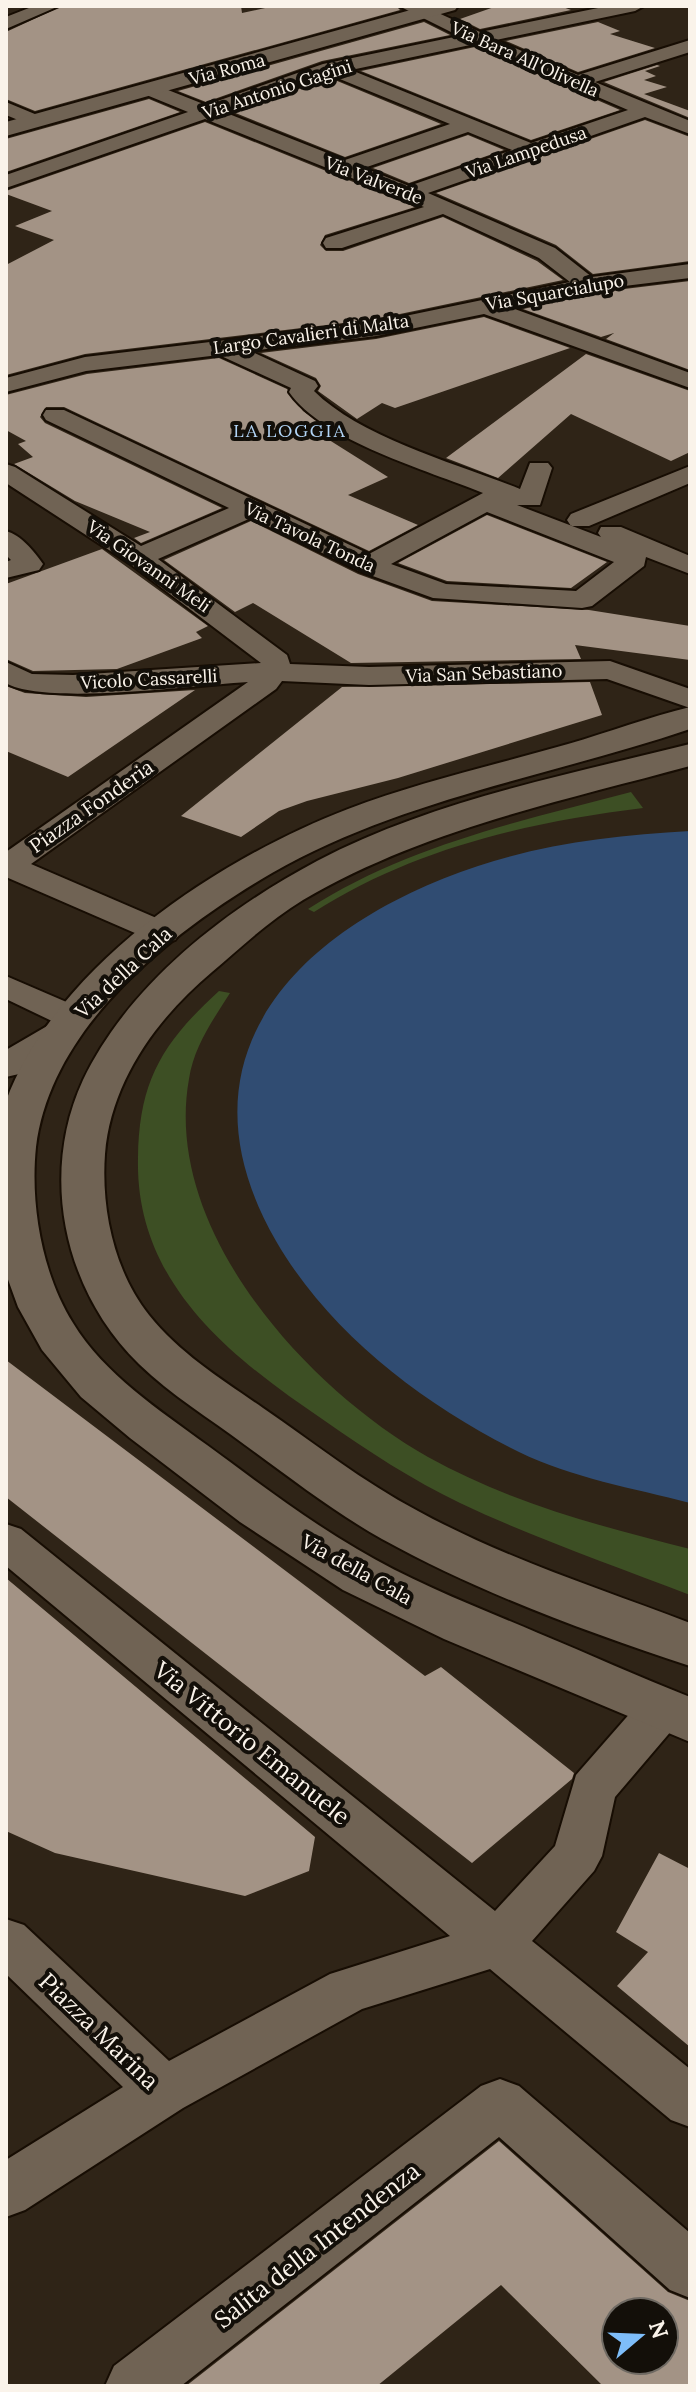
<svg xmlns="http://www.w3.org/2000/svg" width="696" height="2392" font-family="Lora,serif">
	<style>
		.green { fill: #3d4f24 }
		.water { fill: #304c72 }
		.building { fill: #a39385; fill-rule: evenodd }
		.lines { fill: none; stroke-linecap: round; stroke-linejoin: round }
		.street-casing { stroke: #170d03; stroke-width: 4 }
		.secondary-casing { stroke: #170d03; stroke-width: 4 }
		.street { fill: #706354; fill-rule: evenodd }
		.secondary { fill: #706354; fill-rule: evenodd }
		.labels { text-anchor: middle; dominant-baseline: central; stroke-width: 8; stroke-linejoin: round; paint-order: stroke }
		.far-street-label { font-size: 18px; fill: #faf3ea; stroke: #130f09 }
		.far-neighbourhood-label { font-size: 18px; letter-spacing: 2px; fill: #b3d6f8; stroke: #130f09 }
		.street-label { font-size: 20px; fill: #faf3ea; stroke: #130f09 }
		.near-street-label { font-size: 24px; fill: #faf3ea; stroke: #130f09 }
	</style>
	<rect width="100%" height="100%" fill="#2f2417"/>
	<path class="green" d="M631,792L643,808C528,822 413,849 314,912L308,909C406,846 520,821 631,792Z
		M219,991L230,993C213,1020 194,1046 189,1079C162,1229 306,1388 428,1457C511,1503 599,1526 690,1549V1595C613,1565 534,1538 460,1503C412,1480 368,1451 325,1421C232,1358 135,1284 138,1158C139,1081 162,1043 219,991Z"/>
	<path class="water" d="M690,831V1503C633,1488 572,1478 519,1452C424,1405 330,1334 276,1241C168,1053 303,924 478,866C547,843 618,835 690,831Z"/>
	<path class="building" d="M62,6H241L242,13L274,6H396L400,10L35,111L6,99V32Z
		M497,6H560L571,10L480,29L460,19Z
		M424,22L450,35L322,61L206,102L178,91Z
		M598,22L620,31L610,34L655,48L578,72L506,41Z
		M475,47L620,110L531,140L361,71Z
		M657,65L660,66L645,71L656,76L644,80L667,87L644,94L690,111V118L604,82Z
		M330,78L441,124L345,157L233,112Z
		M149,99L180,112L6,172V139Z
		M645,120L690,137V261L593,274L556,245L436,193Z
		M205,122L415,207L325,235L320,245L326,251H343L443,217L537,261L563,280L376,319L85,354L6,375V265L54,240L15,226L52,211L6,194V191Z
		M468,135L504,150L409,183L373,168Z
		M690,281V370L606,339L614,333L601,337L523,309L608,291Z
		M484,317L570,348L395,408L382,403L357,419L318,391L321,386L316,378L261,353L376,339Z
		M586,354L690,391V452L671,461L571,414L498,478L446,458Z
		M219,358L287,389L303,411L334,433L326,438L388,477L348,495L418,525L369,551L64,407H46L40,417L45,423L222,508L141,543L134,538L150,532L75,501L14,464L33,457L18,444L26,441L6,430V395L87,374Z
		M487,515L607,562L571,588L447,581L398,563Z
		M251,521L358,574L432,601L589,610L690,626V660L575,645L581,659L351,663L253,603L235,612L164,560Z
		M102,549L208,626L196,632L202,638L117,669L33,671L6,659V584Z
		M590,682L602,715L398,778L307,801L279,811L241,837L181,816L342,687Z
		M6,686L25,693L86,697L195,690L68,777L6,751Z
		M6,1360L425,1676L441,1667L574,1773L572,1779L472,1863L6,1497Z
		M6,1578L315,1837L309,1871L245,1896L55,1853L6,1831Z
		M659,1853L690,1869V2047L617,1986L648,1952L616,1932Z
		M499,2141L668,2292L690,2301V2386H603L501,2285L377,2386H186ZM616,2312H664V2360H616Z"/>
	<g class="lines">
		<defs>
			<path id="street" d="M34,6H59L6,29V17Z
				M399,6H423L480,32L608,6H644L635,11L496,40L578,75L690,40V52L595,82L690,121V134L645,117L428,193L555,248L592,277L690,264V278L608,288L512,308L690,373V388L484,314L376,336L250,351L315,381L318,386L314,391C361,438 458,464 520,489L530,463H548L552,468L540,505H517L601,537L598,533L601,527H621L690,556V574L646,557L644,566L592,606L582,608L433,598L359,571L251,518L158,559L287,655L290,664L369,667L610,661L690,689V708L607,679L369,685L282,681L276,689L31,864L175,926L180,933L175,940L163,943L151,940L6,877V852L248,682C197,685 44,706 6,683V662L32,674L73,675L261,663L129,563L6,483V464L15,467L141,546L229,508L46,420L43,415L46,410H64L369,554L483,493C427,470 323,441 289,392L291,388L219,355L86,371L6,392V378L85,357L376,322L570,282L539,258L443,214L342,248H326L323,243L326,238L424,207L205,119L6,188V175L188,112L144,94L141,90L144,86H158L206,105L323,64L459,36ZM475,44L628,110L531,143L351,70ZM330,75L450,124L345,160L224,112ZM468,132L512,150L409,186L364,168ZM487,512L614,562L576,591L446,584L391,564Z
				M6,102L42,117L45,121L35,127L6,115Z
				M690,466V483L589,526H571L567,520L571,514Z
				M6,531C21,535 34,551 43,564L39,570L6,578V562L11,560L6,555Z
				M6,976L85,1010L91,1018L85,1026L78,1027L81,1031L75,1039L19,1074L6,1077V1050L54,1022L6,999Z
				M6,1524L21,1529L495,1911L555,1846L576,1775L646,1695L662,1690L678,1695L685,1709L678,1723L615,1797L602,1856L594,1871L532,1941L690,2069V2127L671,2120L490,1969L362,2009L183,2108L25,2210L6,2217V2160L123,2087L6,1974V1919L24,1925L169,2061L330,1974L450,1936L6,1566Z
				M500,2079L519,2086L690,2233V2298L670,2290L499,2137L181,2386H105L114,2366L481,2086Z"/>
			<path id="secondary" d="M425,6H458L455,10L6,136V122Z
				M690,707V729C551,776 401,799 272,873C173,931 51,1025 36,1147C30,1204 42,1274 73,1323C104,1374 159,1410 207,1445C256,1481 304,1518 357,1549C414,1583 477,1607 538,1633C589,1654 639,1677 690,1697V1742L444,1639L343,1590L240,1522L130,1438L81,1397L42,1350L18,1307L6,1274V1101C57,965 218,859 348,809C419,782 495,765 568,744C609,732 649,717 690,707Z
				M690,744V766C558,802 422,830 303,900C270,920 241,947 212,972C157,1018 111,1081 105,1154C101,1209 114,1271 149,1315C180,1354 223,1380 263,1408C314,1443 363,1482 418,1511C504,1558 598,1588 690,1623V1666C586,1632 478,1592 382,1539C334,1512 289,1477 245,1445C209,1418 171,1395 139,1364C64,1291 39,1175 83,1080C129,984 225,910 317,861C431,801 566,775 690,744Z"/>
		</defs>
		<use href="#street" class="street-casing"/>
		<use href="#secondary" class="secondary-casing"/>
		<use href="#street" class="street"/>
		<use href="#secondary" class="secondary"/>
	</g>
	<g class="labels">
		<g class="far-street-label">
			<text transform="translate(525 59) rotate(24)">Via Bara All'Olivella</text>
			<text transform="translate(227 69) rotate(-15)">Via Roma</text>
			<text transform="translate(277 89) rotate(-18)">Via Antonio Gagini</text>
			<text transform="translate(526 152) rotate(-19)">Via Lampedusa</text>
			<text transform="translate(374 180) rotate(21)">Via Valverde</text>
			<text transform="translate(555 292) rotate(-10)">Via Squarcialupo</text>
			<text transform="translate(311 334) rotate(-8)">Largo Cavalieri di Malta</text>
			<text transform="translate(310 537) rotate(25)">Via Tavola Tonda</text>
			<text transform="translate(149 566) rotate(35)">Via Giovanni Meli</text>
			<text transform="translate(484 673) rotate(-2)">Via San Sebastiano</text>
			<text transform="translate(149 679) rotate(-3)">Vicolo Cassarelli</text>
		</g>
		<g class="far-neighbourhood-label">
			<text x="290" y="430">LA LOGGIA</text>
		</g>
		<g class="street-label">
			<text transform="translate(91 806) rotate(-35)">Piazza Fonderia</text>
			<text transform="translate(123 972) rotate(-43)">Via della Cala</text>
			<text transform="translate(357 1569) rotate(29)">Via della Cala</text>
		</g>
		<g class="near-street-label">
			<text transform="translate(252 1743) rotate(39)">Via Vittorio Emanuele</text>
			<text transform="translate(99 2031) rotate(44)">Piazza Marina</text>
			<text transform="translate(317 2245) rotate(-38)">Salita della Intendenza</text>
		</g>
	</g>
	<rect width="696" height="2392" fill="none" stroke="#faf3ea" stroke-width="16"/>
	<g transform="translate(640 2336) rotate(71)"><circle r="38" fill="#130f09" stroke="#6f6a63" stroke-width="2"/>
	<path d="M0-6L14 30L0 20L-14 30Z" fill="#7ebdf9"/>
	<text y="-12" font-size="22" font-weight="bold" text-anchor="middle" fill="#faf3ea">N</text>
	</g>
</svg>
